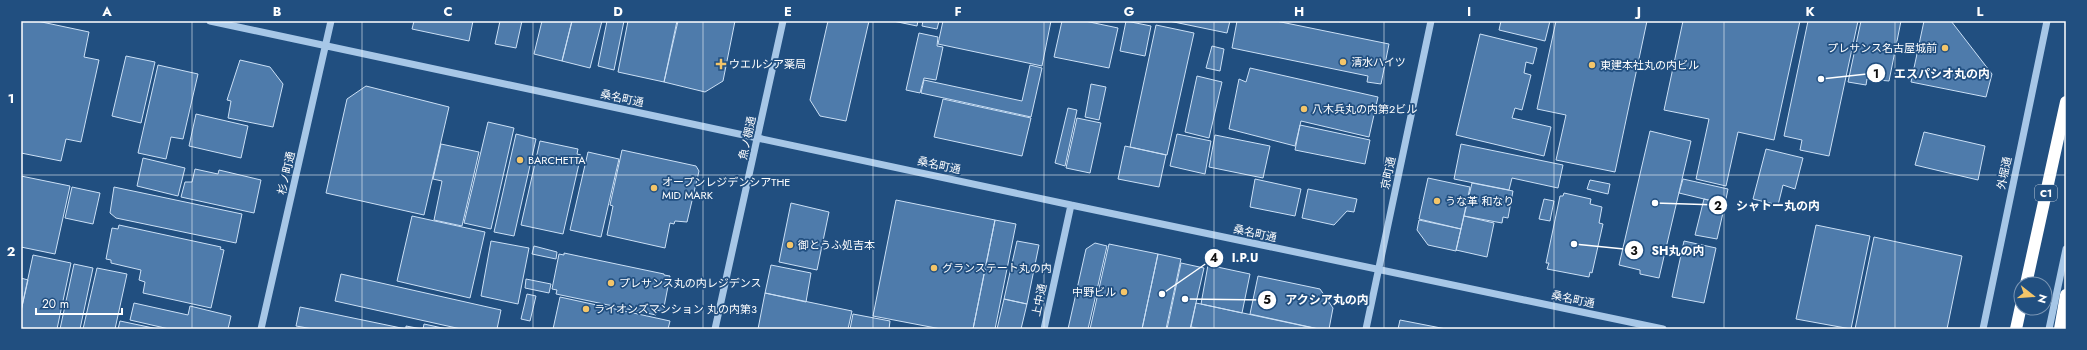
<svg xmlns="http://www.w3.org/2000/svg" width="2087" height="350" font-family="Jost,'Noto Sans JP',sans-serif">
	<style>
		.building { fill: #4e7bab; stroke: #cbe0f6 }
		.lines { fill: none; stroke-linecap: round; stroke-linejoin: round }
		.minor { stroke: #a7c7e7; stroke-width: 7 }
		.highway { stroke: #fff; stroke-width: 12 }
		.grid { fill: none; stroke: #fff; stroke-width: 1; stroke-opacity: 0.55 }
		.poi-dot { fill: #f4c569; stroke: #214f80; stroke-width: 1.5 }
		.labels { text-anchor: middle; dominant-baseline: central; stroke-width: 3.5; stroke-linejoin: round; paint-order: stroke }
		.shield { fill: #214f80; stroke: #bccad9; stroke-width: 1 }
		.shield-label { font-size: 10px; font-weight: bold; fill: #fff }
		.poi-label { font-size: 11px; fill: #fff; stroke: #214f80; text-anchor: start }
		.street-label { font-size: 11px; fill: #fff; stroke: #214f80 }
		.leader { fill: none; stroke: #fff; stroke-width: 1.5 }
		.callout-dot { fill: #fff; stroke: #214f80; stroke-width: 1.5 }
		.mark-label { font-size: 12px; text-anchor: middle; font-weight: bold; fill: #111 }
		.callout-label { font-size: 12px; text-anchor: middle; font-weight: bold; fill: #fff; stroke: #214f80; stroke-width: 3.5; stroke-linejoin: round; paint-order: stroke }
		.neatline { fill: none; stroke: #fff; stroke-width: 1.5 }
		.grid-label { font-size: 13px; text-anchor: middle; font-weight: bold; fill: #fff }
	</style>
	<rect width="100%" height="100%" fill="#214f80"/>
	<path class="building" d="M21,21H37L89,32L84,57L99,60L81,142L66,139L61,161L21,153Z
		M414,21H473L469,41L412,29Z
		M500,21H522L516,48L495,44Z
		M542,21H572L562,61L534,54Z
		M572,21H602L590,68L562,61Z
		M607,21H624L614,70L598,66Z
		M628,21H677L664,82L618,72Z
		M678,21H735L723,81L705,92L664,82Z
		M828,21H869L846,121L820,116L810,100Z
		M893,21H918L917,26Z
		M923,21H939L937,29L922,26Z
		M943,21H1051L1042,66L938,44Z
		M1062,21H1085L1118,28L1109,68L1054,57Z
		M1126,21L1151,26L1145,56L1120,51Z
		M1169,21H1230L1227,33Z
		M1237,21H1276L1389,44L1381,84L1367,82L1368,76L1232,48Z
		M1501,21H1550L1545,41L1499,30Z
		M1556,21H1647L1615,172L1556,160L1566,115L1537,109Z
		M1683,21H1800L1774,140L1738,132L1726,186L1696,179L1709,119L1664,110Z
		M1808,21H1858L1829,156L1800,150L1802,140L1784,136Z
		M1861,21H1901L1889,81L1867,79L1866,85L1848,82Z
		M1924,21H1951L1992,74L1986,97L1911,82Z
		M1156,25L1194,33L1167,155L1130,147Z
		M919,33L938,37L937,46L943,47L936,80L924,78L920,93L906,90Z
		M1480,34L1537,48L1533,64L1526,62L1524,73L1531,75L1522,110L1515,108L1512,118L1551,127L1544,156L1456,135Z
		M1212,46L1224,49L1220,71L1206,68Z
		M126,56L155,62L141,123L112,116Z
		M240,60L270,67L283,84L273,127L228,118L231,101L227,100Z
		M158,65L198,74L183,139L171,137L166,159L138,153Z
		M1030,65L1042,68L1031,117L921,93L924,80L1022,101Z
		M1250,68L1378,97L1369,137L1301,121L1295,146L1229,129L1239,79L1246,82Z
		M1197,76L1222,82L1209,138L1185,132Z
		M1091,84L1106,87L1099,120L1085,117Z
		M366,86L449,107L424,215L326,193L347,99Z
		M943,99L1031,118L1022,156L934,137Z
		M1068,108L1077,110L1065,166L1055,163Z
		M196,114L248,126L241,158L189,146Z
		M1077,118L1101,123L1090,173L1066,168Z
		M488,122L514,128L491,229L464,223Z
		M1300,125L1370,140L1365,164L1295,150Z
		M1650,131L1691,141L1659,278L1640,274V270L1619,265Z
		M1924,132L1985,146L1978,180L1915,165Z
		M516,134L536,139L514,236L494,232Z
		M1177,134L1211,141L1205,174L1170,166Z
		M1215,135L1270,146L1263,178L1209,167Z
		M540,141L578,149L577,154L581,155L563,234L521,225Z
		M441,144L479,152L462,226L434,220L442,181L433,179Z
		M1461,144L1563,165L1558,188L1512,178L1509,190L1454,179Z
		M1125,146L1166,155L1159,187L1118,179Z
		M1766,149L1803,158L1795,189L1783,185L1778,205L1753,199Z
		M622,150L696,166L699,171L687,222L675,221L674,224L670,223L665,248L607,235L613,206L610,205Z
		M588,152L619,159L601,237L570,230Z
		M143,158L185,168L178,196L137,186Z
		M195,169L218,174L219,170L261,180L254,213L181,197L185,182H192Z
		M21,176L70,186L55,254L21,247Z
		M1428,178L1470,187L1461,229L1419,219Z
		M1255,179L1301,189L1295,216L1250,207Z
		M1683,179L1728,189L1725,204L1679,193Z
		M1590,180L1610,184L1608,194L1587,189Z
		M1472,183L1513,191L1508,218L1503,217L1502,223L1464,216Z
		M72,187L100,193L93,224L65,218Z
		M114,187L242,214L236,243L116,218L110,213Z
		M1308,189L1357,199L1354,212L1347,211L1334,225L1302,218Z
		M1564,193L1591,199L1590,204L1602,207L1599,223L1603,224L1592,273L1590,272L1589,277L1547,269L1549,263H1546L1560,196H1563Z
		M1544,199L1554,201L1550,221L1539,219Z
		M1704,199L1725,204L1717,239L1695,235Z
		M896,200L995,220L973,329H941L873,316Z
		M791,203L829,212L817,270L779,262Z
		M412,216L485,232L470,298L397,281Z
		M1464,216L1494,223L1487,257L1456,250Z
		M995,220L1016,224L995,329H973Z
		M1419,220L1461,229L1456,251L1428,245L1417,230Z
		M119,225L221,247L220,249L224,250L211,308L143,293L145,282L139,280L141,270L111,263V260L106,259L112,228L118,229Z
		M1816,225L1870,236L1851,329L1796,319Z
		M1874,237L1962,256L1947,329H1855Z
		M491,241L529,248L518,304L481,296Z
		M1017,241L1039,245L1027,304L1004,299Z
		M1684,241L1716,248L1704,303L1672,297Z
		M1095,243L1107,246L1088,329H1068L1086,249Z
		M1109,244L1158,254L1142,329H1090Z
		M534,246L557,252L556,259L532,254Z
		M564,253L664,274V275L670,276L663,312L657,310L656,315L556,294L557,290L552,289L559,254L564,255Z
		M1158,254L1181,259L1166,329H1142Z
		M33,255L71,263L57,329H21V311Z
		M1181,263L1204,268L1190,329H1167Z
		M74,264L93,268L80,329H60Z
		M771,265L811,273L806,302L765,293Z
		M1208,265L1250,274L1242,313L1201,304Z
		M97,268L127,274L115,329H83Z
		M341,274L501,310L497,329H461L335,301Z
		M1258,276L1320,289L1333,308L1329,329H1319L1250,314Z
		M21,278L28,280L21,311Z
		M526,279L551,284L549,293L525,288Z
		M765,293L852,311L848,329H758Z
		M527,294L536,296L530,321L521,319Z
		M560,297L670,321L668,329H553Z
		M1004,299L1027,304L1021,329H997Z
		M134,303L188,315L190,306L231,316L228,329H169L130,320Z
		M1196,303L1318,329H1202L1191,327Z
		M300,307L406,329H313L296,326Z
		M853,314L890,321L889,329H850Z
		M1400,320L1446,329H1398Z
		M120,321L158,329H118Z
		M424,324L447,329H423Z
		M406,326L422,329H406Z"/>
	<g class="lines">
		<path class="minor" d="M210,21L1071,205L1663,329
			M261,329L331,21
			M715,329L783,21
			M1044,329L1071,205
			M1366,329L1431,21
			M1983,329L2047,21
			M2049,329L2066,249"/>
		<path class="highway" d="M2026,284L2066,102
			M2016,329L2021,306
			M2060,329L2066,295"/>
	</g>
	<path class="grid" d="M192,21V329M362,21V329M533,21V329M703,21V329M873,21V329M1044,21V329M1214,21V329M1384,21V329M1554,21V329M1724,21V329M1895,21V329M21,175H2066"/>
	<g class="poi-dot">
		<circle cx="1945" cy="48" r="4"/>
		<circle cx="1343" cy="62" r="4"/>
		<path d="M719 58h4v4h4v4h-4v4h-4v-4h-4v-4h4z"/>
		<circle cx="1592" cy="65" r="4"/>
		<circle cx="1304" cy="109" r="4"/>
		<circle cx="520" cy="160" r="4"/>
		<circle cx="654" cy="188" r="4"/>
		<circle cx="1437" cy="201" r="4"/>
		<circle cx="790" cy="245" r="4"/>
		<circle cx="934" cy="268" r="4"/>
		<circle cx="611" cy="283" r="4"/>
		<circle cx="1124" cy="292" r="4"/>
		<circle cx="586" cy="309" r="4"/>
	</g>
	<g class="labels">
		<rect class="shield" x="2035" y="185" width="22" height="16" rx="3"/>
		<g class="shield-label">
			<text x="2046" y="193">C1</text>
		</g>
		<g class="poi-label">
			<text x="1937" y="48" text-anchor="end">プレサンス名古屋城前</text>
			<text x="1351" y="62">清水ハイツ</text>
			<text x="729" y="64">ウエルシア薬局</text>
			<text x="1600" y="65">東建本社丸の内ビル</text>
			<text x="1312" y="109">八木兵丸の内第2ビル</text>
			<text x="528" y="160">BARCHETTA</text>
			<text x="662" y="182">オープンレジデンシアTHE<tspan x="662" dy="13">MID MARK</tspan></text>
			<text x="1445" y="201">うな革 和なり</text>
			<text x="798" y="245">御とうふ処吉本</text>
			<text x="942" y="268">グランステート丸の内</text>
			<text x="619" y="283">プレサンス丸の内レジデンス</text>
			<text x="1116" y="292" text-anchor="end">中野ビル</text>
			<text x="594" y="309">ライオンズマンション 丸の内第3</text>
		</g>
		<g class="street-label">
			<text transform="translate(622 98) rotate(12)">桑名町通</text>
			<text transform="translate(747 138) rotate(-78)">魚ノ棚通</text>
			<text transform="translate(939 165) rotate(12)">桑名町通</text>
			<text transform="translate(286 173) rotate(-77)">杉ノ町通</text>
			<text transform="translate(1388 173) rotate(-78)">京町通</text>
			<text transform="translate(2004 173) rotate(-78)">外堀通</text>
			<text transform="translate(1255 233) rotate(12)">桑名町通</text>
			<text transform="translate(1573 299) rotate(12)">桑名町通</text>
			<text transform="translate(1039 300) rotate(-78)">上中通</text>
		</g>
	</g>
	<path class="leader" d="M1821 79L1876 73M1655 203L1718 205M1574 244L1634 250M1162 294L1214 258M1185 299L1267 300"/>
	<g class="callout-dot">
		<circle cx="1821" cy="79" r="4"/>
		<circle cx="1655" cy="203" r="4"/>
		<circle cx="1574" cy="244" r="4"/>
		<circle cx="1162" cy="294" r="4"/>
		<circle cx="1185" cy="299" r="4"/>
		<circle cx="1876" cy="73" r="10"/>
		<circle cx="1718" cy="205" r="10"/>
		<circle cx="1634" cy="250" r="10"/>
		<circle cx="1214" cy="258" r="10"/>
		<circle cx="1267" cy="300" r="10"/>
	</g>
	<g class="mark-label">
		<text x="1876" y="78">1</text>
		<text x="1718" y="210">2</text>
		<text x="1634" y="255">3</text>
		<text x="1214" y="262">4</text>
		<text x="1267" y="304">5</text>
	</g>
	<g class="callout-label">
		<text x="1942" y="78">エスパシオ丸の内</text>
		<text x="1778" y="210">シャトー丸の内</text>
		<text x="1678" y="255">SH丸の内</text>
		<text x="1245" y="262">I.P.U</text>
		<text x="1327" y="304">アクシア丸の内</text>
	</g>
	<rect width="2087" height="350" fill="none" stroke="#214f80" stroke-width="44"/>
	<g transform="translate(2033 296) rotate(107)"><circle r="19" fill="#214f80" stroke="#7a95b3"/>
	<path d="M0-3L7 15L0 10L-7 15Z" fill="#f4c569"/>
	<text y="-6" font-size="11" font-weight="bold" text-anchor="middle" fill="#ffffff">N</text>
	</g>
	<path d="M36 308v6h86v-6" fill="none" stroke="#ffffff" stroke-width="2"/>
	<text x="42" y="308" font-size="12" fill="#ffffff" stroke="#214f80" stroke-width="3" paint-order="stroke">20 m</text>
	<rect x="22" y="22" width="2043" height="306" class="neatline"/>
	<g class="grid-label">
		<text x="107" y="16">A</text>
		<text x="277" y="16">B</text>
		<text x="448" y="16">C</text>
		<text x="618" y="16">D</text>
		<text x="788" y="16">E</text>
		<text x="958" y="16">F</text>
		<text x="1129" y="16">G</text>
		<text x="1299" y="16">H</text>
		<text x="1469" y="16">I</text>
		<text x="1639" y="16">J</text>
		<text x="1810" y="16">K</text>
		<text x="1980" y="16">L</text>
		<text x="11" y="103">1</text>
		<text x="11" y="256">2</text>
	</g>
</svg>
